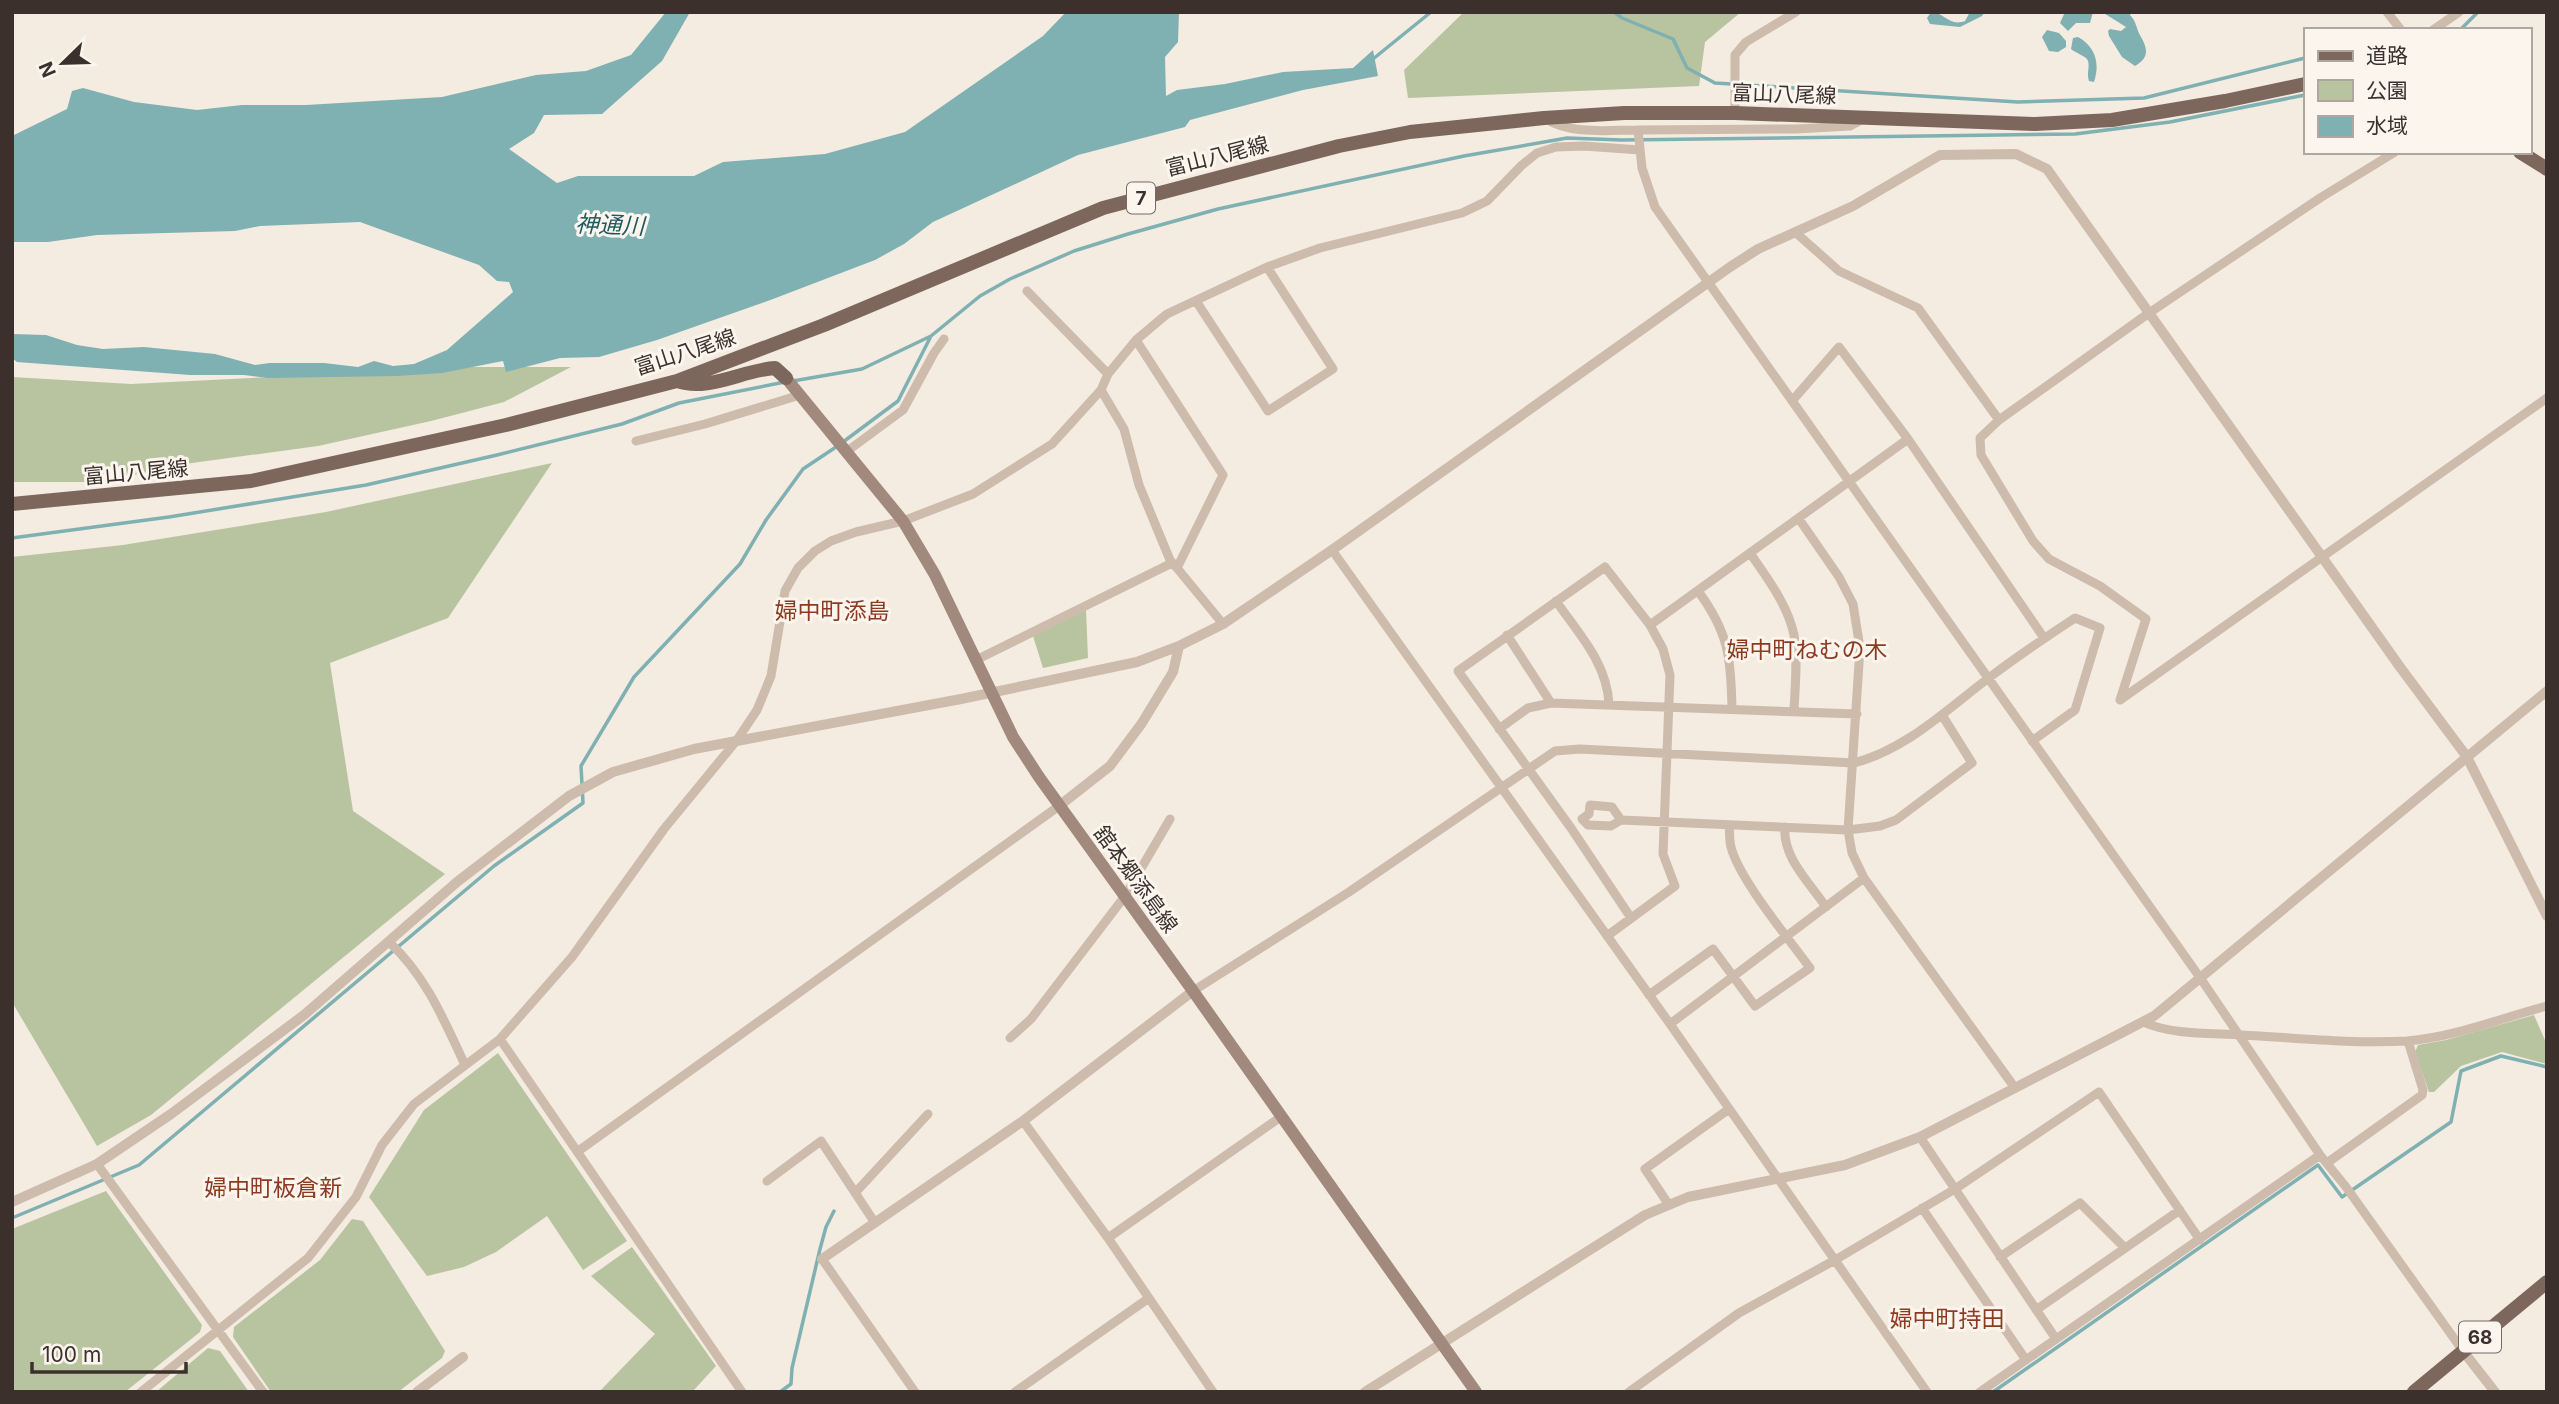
<svg xmlns="http://www.w3.org/2000/svg" width="2559" height="1404" font-family="Inter,'Noto Sans JP',sans-serif">
	<style>
		.green { fill: #b8c4a0 }
		.water { fill: #7fb0b2 }
		.lines { fill: none; stroke-linecap: round; stroke-linejoin: round }
		.stream { stroke: #7fb0b2; stroke-width: 3.5 }
		.minor { stroke: #cdbbac; stroke-width: 9 }
		.tertiary { stroke: #cdbbac; stroke-width: 10 }
		.secondary { stroke: #a18a7d; stroke-width: 12 }
		.primary { stroke: #7d675c; stroke-width: 14 }
		.labels { text-anchor: middle; dominant-baseline: central; stroke-width: 6; stroke-linejoin: round; paint-order: stroke }
		.shield { fill: #fbf5ee; stroke: #756b66; stroke-width: 2 }
		.shield-label { font-size: 19px; font-weight: bold; fill: #3b302b }
		.street-label { font-size: 21px; fill: #3b302b; stroke: #fbf5ee }
		.water-label { font-size: 23px; font-style: italic; fill: #1f5a5e; stroke: #fbf5ee }
		.neighbourhood-label { font-size: 23px; fill: #8c3b22; stroke: #fbf5ee }
	</style>
	<rect width="100%" height="100%" fill="#f4ebe1"/>
	<path class="green" d="M1464,12H1741L1705,42L1699,86L1408,98L1404,70Z
		M471,367H571L504,402L431,421L318,446L192,463L100,482H12V377L131,384Z
		M552,463L448,618L330,663L353,811L445,874L151,1115L97,1146L12,1002V557L123,545L326,512Z
		M1086,610L1088,658L1043,668L1033,636Z
		M2534,1015L2547,1045V1064L2502,1052L2461,1066L2434,1092H2429L2415,1052L2418,1045L2446,1040Z
		M498,1053L627,1241L583,1270L547,1216L496,1252L464,1267L427,1276L369,1197L424,1110Z
		M106,1191L202,1325L200,1332L125,1392H12V1229Z
		M352,1219L363,1221L445,1351L442,1358L398,1392H271L233,1337L234,1327L320,1260Z
		M632,1247L716,1366L692,1392H599L655,1334L591,1276Z
		M208,1348L220,1351L249,1392H156Z"/>
	<path class="water" d="M666,12H690L662,61L602,114L544,115L534,133L509,149L557,183L578,176H694L723,162L825,154L905,132L1043,36L1066,12H1179L1178,42L1165,57L1166,96L1177,90L1225,84L1283,72L1353,68L1373,50L1378,76L1303,90L1190,120L1185,127L1078,155L933,222L904,244L875,260L773,299L657,340L599,357L560,358L506,372L503,361L442,373L397,376L268,378L244,375H190L17,362L12,358V334L46,335L77,345L103,349L144,347L215,354L255,365L270,363H324L358,367L374,361L393,366L414,364L447,350L513,292L509,282L497,281L479,265L360,222L260,226L235,231L97,235L48,242H12V136L67,109L72,91L83,88L134,102L197,110L242,105H306L442,97L536,75L586,71L631,55Z
		M1931,12C1944,12 1949,27 1965,21L1970,12L1984,13L1982,16L1960,27L1930,24L1927,18Z
		M2065,12H2093L2090,23H2076L2068,31L2060,23Z
		M2102,12H2131L2130,15C2137,22 2136,29 2141,37C2148,49 2149,58 2135,66L2122,57L2109,36L2108,31L2110,29L2121,31L2126,27Z
		M2047,30L2059,33L2066,41V47L2058,52L2049,51L2042,37Z
		M2078,37C2096,47 2100,64 2094,82L2089,81C2086,73 2091,65 2087,59C2083,55 2076,53 2071,49L2073,38Z"/>
	<g class="lines">
		<path class="stream" d="M1614,12L1622,18L1673,39L1687,68L1715,83L2018,102L2144,98L2305,58
			M2460,30L2478,12
			M1373,59L1431,12
			M793,381L862,369L931,336L980,296L1010,279L1074,251L1128,234L1218,209L1464,156L1567,138L1622,140L2075,134L2170,122L2305,95
			M843,442L898,401L930,338
			M12,538L169,517L366,485L497,455L622,424L679,403L785,382
			M12,1218L139,1165L494,866L583,803L581,766L634,677L740,564L766,520L803,469L836,447
			M780,1392L791,1384L792,1368L820,1249L826,1227L834,1211
			M1993,1392L2318,1165L2342,1197L2451,1122L2461,1071L2501,1056L2547,1067"/>
		<path class="minor" d="M2387,12L2401,30
			M2433,30L2459,12
			M1735,113V55L1746,42L1796,12
			M1546,119C1571,135 1609,130 1638,130L1642,168L1655,207L2201,979L2320,1155L2346,1187L2463,1351
			M1638,130L1796,129L1850,126L1861,120
			M1795,232L1839,271L1918,308L1999,420
			M1027,291L1108,374
			M1196,301L1268,411L1333,369L1267,267
			M1101,390L1124,429L1139,485L1170,560L1177,568L1223,475L1136,340
			M1792,401L1839,347L1908,439L2044,638
			M636,441L705,424L800,395
			M846,452L903,410L934,353L944,339
			M1799,519L1839,577L1853,604L1860,648L1848,830L1852,853L1864,878L2015,1088
			M1332,550L1670,1024L1927,1392
			M1750,553C1767,578 1788,605 1794,635C1798,660 1795,686 1794,711
			M1177,568L1223,624
			M1698,591C1729,633 1731,658 1732,709
			M1556,601C1579,634 1607,663 1609,704
			M1650,625L1908,439
			M1507,635L1551,703
			M976,660L1172,563
			M2120,700L2146,619L2100,586L2049,559L2033,541L1981,455L1980,438L1999,420L2149,313L2320,198L2395,152
			M2120,700L2547,398
			M1499,729L1528,708L1551,703L1857,714
			M1621,820L1612,807L1590,805L1589,814L1582,819L1588,825L1611,826L1621,820L1848,830L1880,826L1896,820L1972,763L1942,715
			M1785,827C1782,857 1810,883 1826,907
			M1607,936L1675,886L1663,854L1670,675L1663,649L1650,625L1605,567L1458,671L1571,828L1631,918
			M389,942C426,976 444,1020 465,1065
			M1193,991L1349,892L1555,751L1580,749L1854,763C1907,749 1947,709 1990,677C2018,656 2046,637 2075,618L2100,628L2075,710L2032,741
			M1649,995L1713,949L1755,1006L1810,968C1789,939 1739,879 1731,847C1729,840 1730,832 1729,825
			M2143,1022C2172,1035 2210,1033 2242,1035C2297,1038 2353,1044 2407,1041C2455,1037 2501,1018 2547,1006
			M1670,1024L1864,878
			M1010,1038L1031,1019L1125,896L1170,819
			M500,1039L742,1392
			M1023,1121L1108,1238L1213,1392
			M577,1152L1059,806
			M2327,1163L2422,1095L2423,1090L2408,1041
			M97,1164L263,1392
			M767,1181L821,1141L875,1223
			M855,1193L928,1114
			M1669,1205L1645,1169L1729,1109
			M1922,1208L2026,1360
			M1108,1238L1282,1116
			M2000,1257L2080,1203L2125,1248
			M822,1259L915,1392
			M2036,1310L2180,1210
			M2056,1339L1955,1189L2099,1092L2200,1240
			M141,1392L308,1258L356,1197L382,1145L414,1104L500,1039L572,957L664,829L737,740L757,710L771,676L785,591L798,568L815,551L831,541L856,532L903,521L973,494L1052,444L1101,390L1108,374L1136,340L1167,314L1267,267L1320,248L1462,213L1487,201L1522,165L1537,153L1556,147L1584,146L1640,150
			M1015,1392L1149,1298
			M1629,1392L1739,1313L1835,1260L1955,1189L1920,1137
			M1980,1392L2320,1155"/>
		<path class="tertiary" d="M1059,806L1110,766L1142,723L1173,672L1179,646L1223,624L1332,550L1730,267L1758,249L1853,206L1940,155L2016,154L2047,169L2400,667L2467,757L2547,916
			M12,1202L97,1164L171,1114L304,1015L457,882L569,796L613,772L694,749L961,699L1137,662L1179,646
			M822,1259L1023,1121L1193,991
			M2463,1351L2495,1392
			M417,1392L463,1357
			M1365,1392L1645,1215L1688,1197L1845,1165L1920,1137L2154,1016L2547,691"/>
		<path class="secondary" d="M786,378L903,521L935,575L1013,737L1039,777L1193,991L1476,1392"/>
		<path class="primary" d="M2520,152L2547,169
			M677,381C708,392 743,370 775,368L786,378
			M12,504L251,481L506,425L677,381L824,325L1103,208L1339,146L1410,132L1544,118L1624,113H1735L2035,124L2112,120L2225,101L2305,84
			M2414,1392L2547,1282"/>
	</g>
	<g class="labels">
		<g class="shield">
			<rect x="1127" y="182.5" width="28" height="31" rx="5"/>
			<rect x="2459" y="1321.5" width="42" height="31" rx="5"/>
		</g>
		<g class="shield-label">
			<text x="1141" y="198">7</text>
			<text x="2480" y="1337">68</text>
		</g>
		<g class="street-label">
			<text transform="translate(1784 94) rotate(2)">富山八尾線</text>
			<text transform="translate(1217 156) rotate(-14)">富山八尾線</text>
			<text transform="translate(685 352) rotate(-18)">富山八尾線</text>
			<text transform="translate(136 472) rotate(-5)">富山八尾線</text>
			<text transform="translate(1136 879) rotate(54)">舘本郷添島線</text>
		</g>
		<g class="water-label">
			<text transform="translate(610 225) rotate(2)">神通川</text>
		</g>
		<g class="neighbourhood-label">
			<text x="832" y="611">婦中町添島</text>
			<text x="1807" y="650">婦中町ねむの木</text>
			<text x="273" y="1188">婦中町板倉新</text>
			<text x="1947" y="1319">婦中町持田</text>
		</g>
	</g>
	<rect width="2559" height="1404" fill="none" stroke="#3b302b" stroke-width="28"/>
	<rect x="2304" y="28" width="228" height="126" fill="#fbf5ee" stroke="#aea6a0" stroke-width="2"/>
	<rect x="2318" y="51" width="35" height="10" fill="#7d675c" stroke="#aea6a0" stroke-width="2"/>
	<text x="2366" y="63" font-size="21" fill="#3b302b">道路</text>
	<rect x="2318" y="80" width="35" height="21" fill="#b8c4a0" stroke="#aea6a0" stroke-width="2"/>
	<text x="2366" y="98" font-size="21" fill="#3b302b">公園</text>
	<rect x="2318" y="116" width="35" height="21" fill="#7fb0b2" stroke="#aea6a0" stroke-width="2"/>
	<text x="2366" y="133" font-size="21" fill="#3b302b">水域</text>
	<g transform="translate(63 63) rotate(247)" stroke="#fbf5ee" stroke-width="5" paint-order="stroke">
	<path d="M0-5L12 26L0 18L-12 26Z" fill="#3b302b"/>
	<text y="-10" font-size="19" font-weight="bold" text-anchor="middle" fill="#3b302b">N</text>
	</g>
	<path d="M32 1362v10h154v-10" fill="none" stroke="#3b302b" stroke-width="3.5"/>
	<text x="42" y="1362" font-size="21" fill="#3b302b" stroke="#fbf5ee" stroke-width="5" paint-order="stroke">100 m</text>
</svg>
